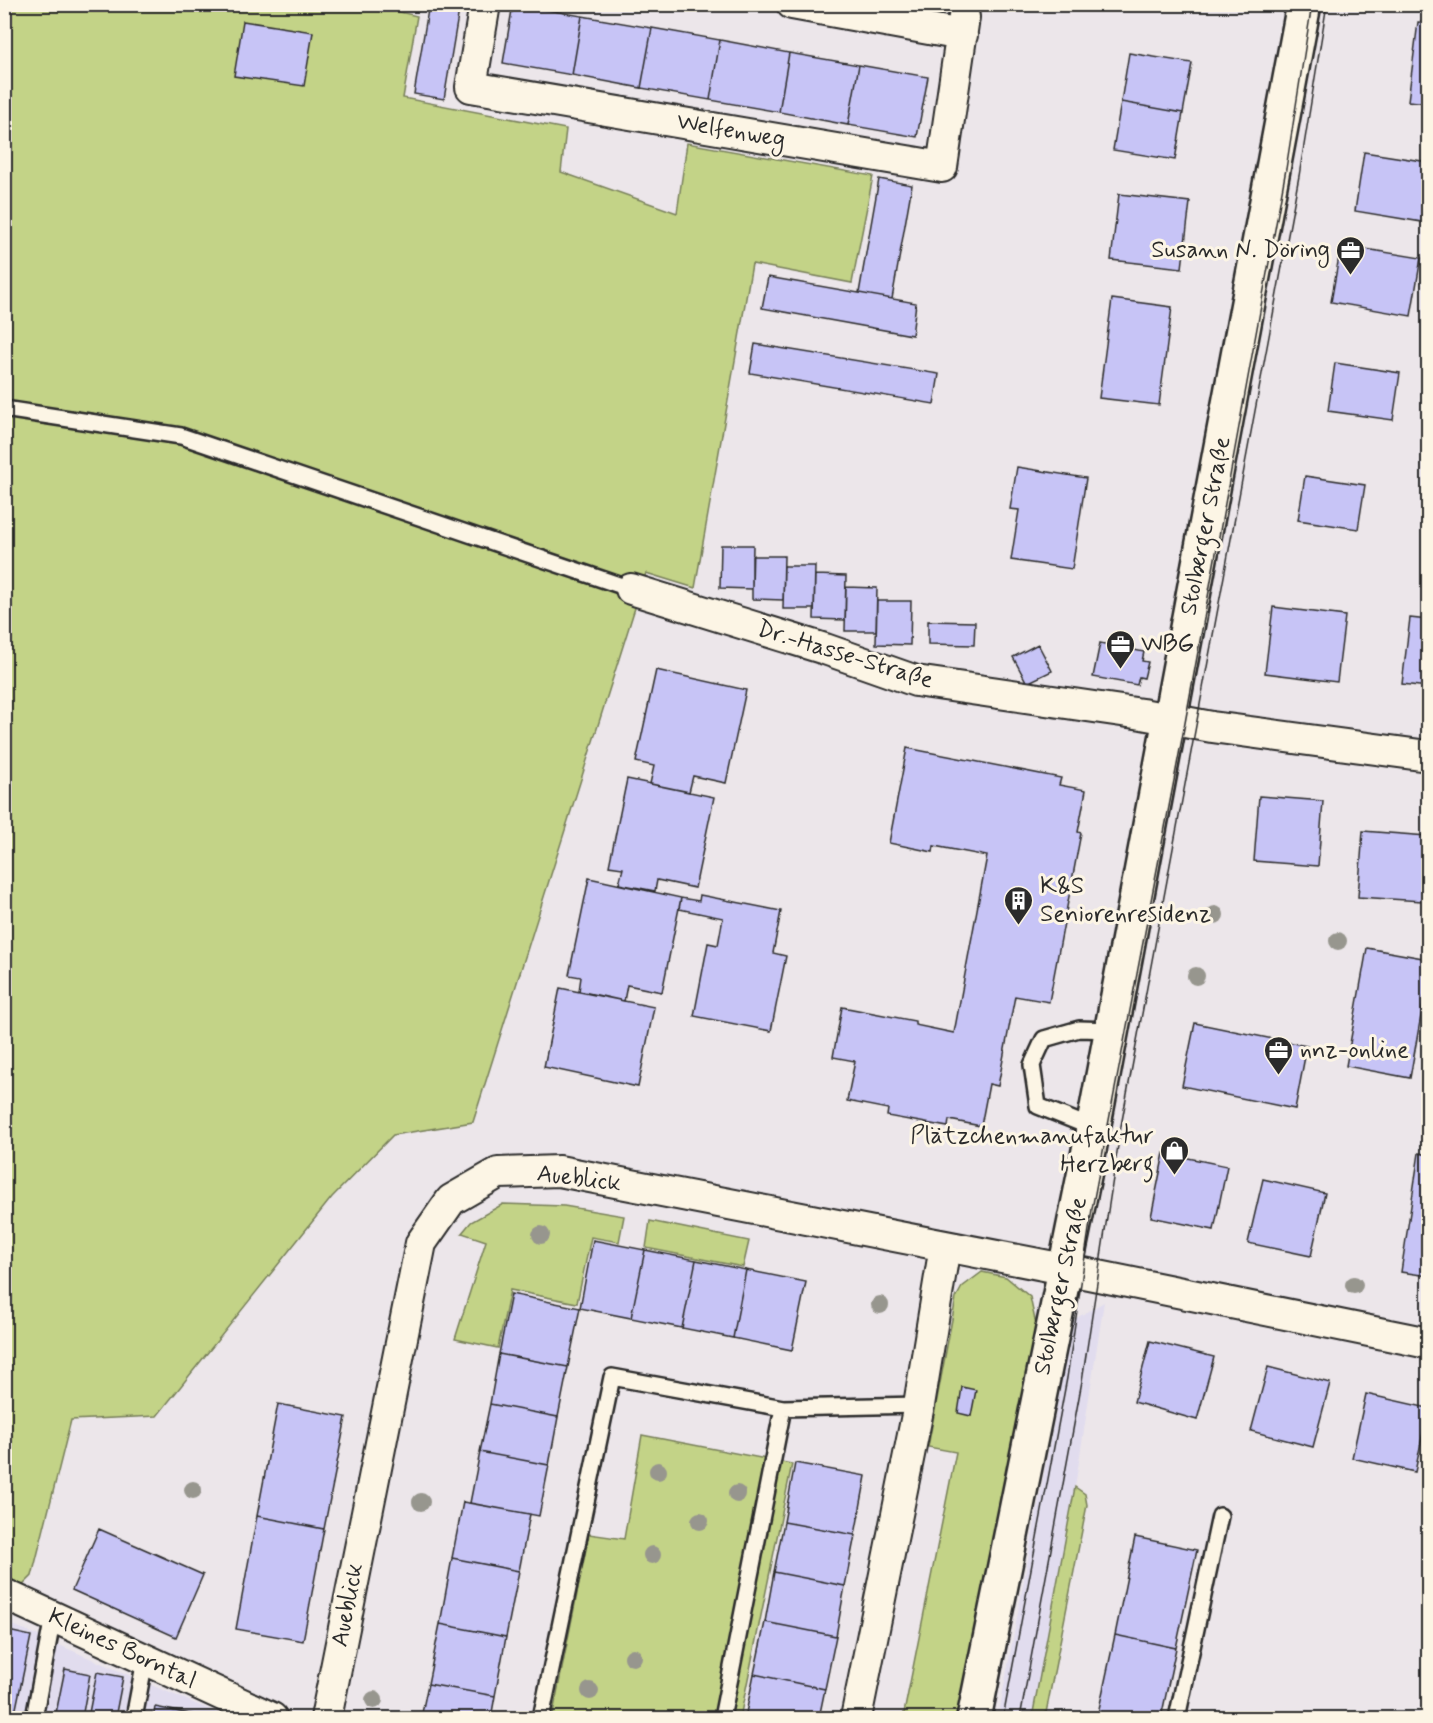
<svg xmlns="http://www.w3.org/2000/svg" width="1433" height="1723" font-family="Mynerve,sans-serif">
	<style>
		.built { fill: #e1dcee }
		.green { fill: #c3d387; stroke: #777f59; stroke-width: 1.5 }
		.building { fill: #c7c4f6; stroke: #2b2b2b; stroke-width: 1.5 }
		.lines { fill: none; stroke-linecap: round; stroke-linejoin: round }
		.lane-casing { stroke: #2b2b2b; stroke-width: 20 }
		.street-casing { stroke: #2b2b2b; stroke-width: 34 }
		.secondary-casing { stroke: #2b2b2b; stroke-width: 38 }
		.lane { stroke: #fcf5e5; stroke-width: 15 }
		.street { stroke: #fcf5e5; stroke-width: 30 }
		.secondary { stroke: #fcf5e5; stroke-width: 33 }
		.tram { stroke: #2b2b2b; stroke-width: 1.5 }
		.tree { fill: #97968e }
		.labels { text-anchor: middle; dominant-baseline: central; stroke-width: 6; stroke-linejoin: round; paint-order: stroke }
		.street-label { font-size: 24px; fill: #2b2b2b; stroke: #fcf5e5 }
		.poi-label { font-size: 24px; fill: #2b2b2b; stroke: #fcf5e5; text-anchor: start }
	</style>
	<rect width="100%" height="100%" fill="#ece6ea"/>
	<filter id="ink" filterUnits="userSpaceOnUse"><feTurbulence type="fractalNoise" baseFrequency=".0167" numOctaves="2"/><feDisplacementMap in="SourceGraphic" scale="12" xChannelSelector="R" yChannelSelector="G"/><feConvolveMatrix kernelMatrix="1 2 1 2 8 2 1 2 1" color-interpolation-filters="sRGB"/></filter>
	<g filter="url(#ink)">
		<path class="built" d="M1104,1302L1070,1519L1032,1718H998L1073,1320Z
			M4,1621L163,1690L229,1718H5Z"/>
		<path class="green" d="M366,4L417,16L403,98L566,129L561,172L677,213L687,143L873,176L852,283L752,264L695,588L646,573L473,1122L393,1135L332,1197L157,1416L71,1420L32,1576L5,1603V5Z
			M503,1204L564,1206L624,1216L619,1242L591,1237L577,1303L510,1290L498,1348L455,1339L486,1241L462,1233L471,1222Z
			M650,1221L749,1241L743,1267L646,1248Z
			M982,1272L1006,1277L1030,1297L1038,1334L959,1718H903L956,1452L928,1447L956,1298L962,1287Z
			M642,1435L792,1464L740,1718H552L589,1534L624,1539Z
			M1075,1487L1085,1494L1087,1505L1045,1718H1032Z"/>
		<path class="building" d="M429,4H460L444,99L414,94Z
			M513,4L582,16L572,75L503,63Z
			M582,16L652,28L641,88L572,75Z
			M243,21L313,32L304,86L234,76Z
			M1418,22L1428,23V103L1408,101Z
			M652,28L720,40L710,100L641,88Z
			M720,40L789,53L779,112L710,100Z
			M789,53L859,65L848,125L779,112Z
			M1129,53L1192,63L1183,113L1121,102Z
			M859,65L928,77L917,137L848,125Z
			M1121,102L1183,113L1175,160L1113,150Z
			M1364,152L1428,162V223L1355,211Z
			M879,179L912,185L892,299L859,293Z
			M1119,194L1190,202L1182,268L1111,260Z
			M1341,245L1421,258L1411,316L1331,302Z
			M768,277L916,303L912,335L762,308Z
			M1112,299L1172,307L1159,405L1099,398Z
			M755,344L939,374L934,404L750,373Z
			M1335,363L1400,373L1393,420L1328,411Z
			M1017,467L1086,478L1072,569L1011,560L1019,510L1010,509Z
			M1305,476L1365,485L1358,529L1298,520Z
			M721,545H753L752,589L720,588Z
			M752,556H784L783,600L752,599Z
			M784,566H815L814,609H783Z
			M815,575L846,576L845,620L814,619Z
			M846,587L877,588L876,631H845Z
			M877,601H911L910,645L876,644Z
			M1273,607L1345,616L1337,682L1265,673Z
			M1410,618L1428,620V687L1402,684Z
			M928,621L975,622L974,645L928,644Z
			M1100,643L1144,652L1142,661L1148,662L1144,678L1139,677L1137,685L1093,677Z
			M1038,644L1052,671L1027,683L1013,657Z
			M656,670L746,690L726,783L693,776L689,792L650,784L654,766L636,762Z
			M907,748L1061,778L1059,785L1086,790L1078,832L1081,833L1049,1002L1015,996L998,1086L989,1084L981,1126L949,1120L948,1127L887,1116L888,1109L847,1101L855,1061L833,1057L842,1007L915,1021V1025L954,1033L987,856L934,846L933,852L889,843Z
			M627,779L714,797L695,888L657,880L655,891L619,884L623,868L609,866Z
			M1259,796L1323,801L1318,866L1254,861Z
			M1363,831L1427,836L1422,901L1358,897Z
			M589,878L681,898L662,992L627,985L624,1001L579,991L581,977L569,975Z
			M700,895L781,911L773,953L786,956L771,1031L694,1016L708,943L718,945L723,918L679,909L681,898L699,901Z
			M1367,948L1428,959V976L1410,1078L1346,1066Z
			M560,988L654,1007L638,1087L544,1067Z
			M1195,1023L1307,1046L1295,1109L1182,1086Z
			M1164,1153L1227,1166L1214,1230L1151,1217Z
			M1419,1153L1428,1155V1276L1401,1272Z
			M1263,1179L1325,1193L1311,1256L1248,1243Z
			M593,1240L645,1250L631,1318L580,1308Z
			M645,1250L696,1260L682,1328L631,1318Z
			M696,1260L746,1270L733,1338L682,1328Z
			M746,1270L806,1282L792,1350L733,1338Z
			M511,1294L580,1308L568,1367L499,1354Z
			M1150,1341L1214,1357L1197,1420L1134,1402Z
			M499,1354L568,1367L558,1417L490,1404Z
			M1268,1367L1330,1383L1313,1447L1251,1431Z
			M962,1387L976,1390L971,1416L958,1413Z
			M1366,1394L1428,1408L1415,1472L1352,1458Z
			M278,1404L346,1417L324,1529L257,1516Z
			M490,1404L558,1417L549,1465L480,1452Z
			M480,1452L549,1465L539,1516L470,1503Z
			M795,1463L866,1476L855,1535L784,1522Z
			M463,1502L530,1514L519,1571L452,1558Z
			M257,1516L324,1529L303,1641L236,1629Z
			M784,1522L855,1535L845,1586L774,1572Z
			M99,1529L203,1575L176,1637L72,1590Z
			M1135,1537L1197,1550L1176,1648L1115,1635Z
			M452,1558L519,1571L506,1637L440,1624Z
			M774,1572L845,1586L836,1636L765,1622Z
			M765,1622L836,1636L825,1689L754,1674Z
			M440,1624L506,1637L495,1696L428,1684Z
			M4,1630L31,1636L14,1718H4Z
			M1115,1635L1176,1648L1161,1718H1097Z
			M65,1669L90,1674L82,1718H55Z
			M97,1672L123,1677L115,1718H88Z
			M754,1674L825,1689L819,1718H745Z
			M428,1684L495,1696L491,1718H421Z
			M155,1707L210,1718H153Z"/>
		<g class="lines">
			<defs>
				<path id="lane" d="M4,409L181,436L631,589
					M1093,1128L1038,1106L1032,1065L1044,1039L1079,1029L1112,1030
					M34,1718L53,1617
					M134,1718L145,1660
					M541,1718L612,1377L783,1408L919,1405
					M722,1718L783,1408
					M1177,1718L1220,1516"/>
				<path id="street" d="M485,4L471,87L942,167L964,17
					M792,4L962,35
					M631,589L825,649L916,681L1142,714L1212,727L1428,756
					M4,1594L272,1718
					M326,1718L421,1243L451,1200L498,1173L559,1171L1064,1269L1428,1343
					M856,1718L919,1405L945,1246"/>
				<path id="secondary" d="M974,1718L1087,1161L1304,4"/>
			</defs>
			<use href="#lane" class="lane-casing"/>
			<use href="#street" class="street-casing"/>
			<use href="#secondary" class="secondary-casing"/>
			<use href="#lane" class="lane"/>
			<use href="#street" class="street"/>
			<use href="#secondary" class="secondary"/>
			<path class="tram" d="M1003,1718L1067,1378L1092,1209L1185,723L1286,169L1312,4
				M1020,1718L1082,1381L1121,1126L1299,176L1327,4"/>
		</g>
		<g class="tree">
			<circle cx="1215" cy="915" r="9"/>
			<circle cx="1338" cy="941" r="9"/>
			<circle cx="1196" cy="976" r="9"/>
			<circle cx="541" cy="1235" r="9"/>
			<circle cx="1354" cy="1285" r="9"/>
			<circle cx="880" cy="1305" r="9"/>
			<circle cx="658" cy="1471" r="9"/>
			<circle cx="193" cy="1490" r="9"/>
			<circle cx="737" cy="1494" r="9"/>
			<circle cx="421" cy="1502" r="9"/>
			<circle cx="700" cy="1521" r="9"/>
			<circle cx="652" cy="1555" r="9"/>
			<circle cx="633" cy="1657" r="9"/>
			<circle cx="590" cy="1691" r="9"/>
			<circle cx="374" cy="1700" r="9"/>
		</g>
	</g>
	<defs>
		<symbol id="office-pin" viewBox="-11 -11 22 30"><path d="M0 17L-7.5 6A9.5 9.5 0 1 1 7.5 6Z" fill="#2b2b2b" stroke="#fcf5e5"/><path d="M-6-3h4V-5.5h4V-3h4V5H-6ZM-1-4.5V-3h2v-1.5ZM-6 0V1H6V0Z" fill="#fff"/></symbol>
		<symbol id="building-pin" viewBox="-11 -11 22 30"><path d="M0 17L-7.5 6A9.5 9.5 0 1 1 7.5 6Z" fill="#2b2b2b" stroke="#fcf5e5"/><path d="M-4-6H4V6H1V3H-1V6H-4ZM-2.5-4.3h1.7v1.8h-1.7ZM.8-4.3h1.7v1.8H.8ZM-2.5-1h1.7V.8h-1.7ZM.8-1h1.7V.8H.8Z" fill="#fff"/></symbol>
		<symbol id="shop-pin" viewBox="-11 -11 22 30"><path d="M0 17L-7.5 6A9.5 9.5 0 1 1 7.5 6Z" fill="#2b2b2b" stroke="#fcf5e5"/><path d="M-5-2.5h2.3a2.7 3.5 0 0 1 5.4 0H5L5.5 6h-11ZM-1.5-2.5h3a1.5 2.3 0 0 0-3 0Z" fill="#fff"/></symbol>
	</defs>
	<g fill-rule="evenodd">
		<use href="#office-pin" x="1334" y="234" width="33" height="45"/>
		<use href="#office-pin" x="1104" y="628" width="33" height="45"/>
		<use href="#building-pin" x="1002" y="884" width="33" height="45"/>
		<use href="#office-pin" x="1262" y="1034" width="33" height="45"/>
		<use href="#shop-pin" x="1158" y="1134" width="33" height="45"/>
	</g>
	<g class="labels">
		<g class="street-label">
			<text transform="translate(731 131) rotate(10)">Welfenweg</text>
			<text transform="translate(1206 526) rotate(-79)">Stolberger Straße</text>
			<text transform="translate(845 655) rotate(17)">Dr.-Hasse-Straße</text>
			<text transform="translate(579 1179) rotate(7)">Aueblick</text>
			<text transform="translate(1061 1286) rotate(-78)">Stolberger Straße</text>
			<text transform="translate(348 1605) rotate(-79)">Aueblick</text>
			<text transform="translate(122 1649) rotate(25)">Kleines Borntal</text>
		</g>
		<g class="poi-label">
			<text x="1330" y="250" text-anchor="end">Susann N. Döring</text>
			<text x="1141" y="644">WBG</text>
			<text x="1040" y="886">K&amp;S<tspan x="1040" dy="28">Seniorenresidenz</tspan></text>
			<text x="1300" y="1050">nnz-online</text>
			<text x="1154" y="1136" text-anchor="end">Plätzchenmanufaktur<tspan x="1154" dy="28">Herzberg</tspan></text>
		</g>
	</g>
	<rect width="1433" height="1723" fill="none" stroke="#fcf5e5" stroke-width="24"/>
	<rect x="12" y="12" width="1409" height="1699" fill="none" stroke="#2b2b2b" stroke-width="2" filter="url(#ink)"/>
</svg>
